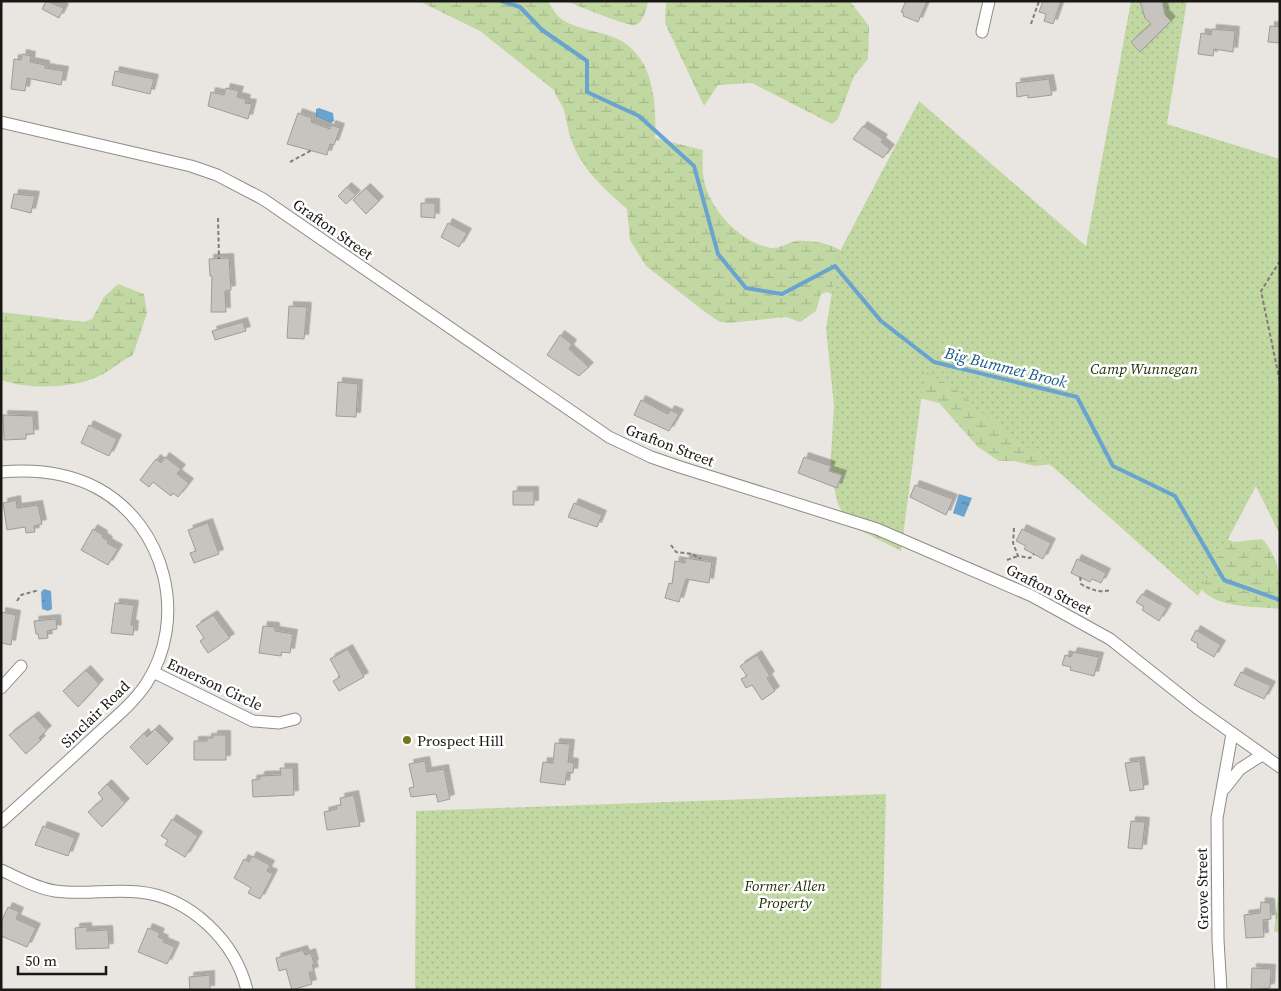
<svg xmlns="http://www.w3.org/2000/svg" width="1281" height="991" font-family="'Source Serif 4',serif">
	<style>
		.wetland { fill: url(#wetland-marsh) }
		.cemetery { fill: url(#cemetery-stones) }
		.park { fill: url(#park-dots) }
		.water { fill: url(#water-ripples) }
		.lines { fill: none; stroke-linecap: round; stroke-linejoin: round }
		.stream { stroke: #69a3cf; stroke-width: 4 }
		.building { fill: #c7c4bf; stroke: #9e9c97; filter: url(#shadow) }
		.minor-casing { stroke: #8f8c88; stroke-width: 13 }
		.path { stroke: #807e7b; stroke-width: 2; stroke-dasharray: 4 2.5; stroke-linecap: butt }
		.minor { stroke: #fff; stroke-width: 11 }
		.poi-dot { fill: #75761d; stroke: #fff; stroke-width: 2 }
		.labels { text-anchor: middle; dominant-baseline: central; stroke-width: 5; stroke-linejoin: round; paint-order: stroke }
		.street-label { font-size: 15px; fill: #191816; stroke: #fff }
		.park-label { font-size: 15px; font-style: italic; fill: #223102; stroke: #fff }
		.poi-label { font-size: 15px; fill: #191816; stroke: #fff; text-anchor: start }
		.water-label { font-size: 16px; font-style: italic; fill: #185b86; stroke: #fff }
	</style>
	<defs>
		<pattern id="wetland-marsh" width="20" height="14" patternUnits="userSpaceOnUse" patternTransform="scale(1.25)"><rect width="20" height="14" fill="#c2d8a3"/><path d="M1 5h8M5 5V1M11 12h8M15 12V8" fill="none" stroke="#a6b98c"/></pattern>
		<pattern id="cemetery-stones" width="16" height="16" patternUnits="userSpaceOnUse" patternTransform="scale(1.25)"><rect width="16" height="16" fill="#c2d8a3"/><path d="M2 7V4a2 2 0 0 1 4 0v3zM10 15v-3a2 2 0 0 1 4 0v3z" fill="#a6b98c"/></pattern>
		<pattern id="park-dots" width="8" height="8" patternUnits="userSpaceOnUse" patternTransform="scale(1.25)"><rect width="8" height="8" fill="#c2d8a3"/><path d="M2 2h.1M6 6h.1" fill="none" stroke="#a6b98c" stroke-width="1.8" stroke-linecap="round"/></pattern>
		<pattern id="water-ripples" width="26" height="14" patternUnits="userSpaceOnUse" patternTransform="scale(1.25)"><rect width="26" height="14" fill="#69a3cf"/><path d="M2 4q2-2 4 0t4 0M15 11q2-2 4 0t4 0" fill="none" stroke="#5684a7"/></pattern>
		<filter id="shadow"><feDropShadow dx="4.5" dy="-4.5" stdDeviation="0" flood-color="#0004"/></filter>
	</defs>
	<rect width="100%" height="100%" fill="#e9e6e1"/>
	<path class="wetland" d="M419,1H548C551,6 555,13 559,17C571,28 598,31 613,37C653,52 657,101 655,138L703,150C702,165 702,181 709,195C719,219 746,244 771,248C780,249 789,242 797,241C813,240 832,244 845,253L1054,464L1035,466L1014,461H999L978,447L939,403L919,398L837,296L827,292L821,294L816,311L800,322L786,317L730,323L720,322L705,312L646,266L630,240L627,209C602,187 578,166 569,133C567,125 566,117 564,110C562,104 556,98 554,90L480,31Z
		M567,1H648C647,8 643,23 635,25C629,27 575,5 567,1Z
		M666,1H850L869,26L868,59L854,76L838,119L832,124L752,83L718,85L704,106L665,23Z
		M118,284L144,294L147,313L133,355C122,360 114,368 103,374C77,389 29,390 1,380V312L84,322L92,319L104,297Z
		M1223,538L1234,542L1262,539C1281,559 1280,580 1280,609C1254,606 1218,609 1200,588Z"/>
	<path class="cemetery" d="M1280,879V933L1274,931Z"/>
	<path class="park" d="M1131,1H1187L1167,124L1280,159V535L1256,486L1198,596L1053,467L996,424L958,391L925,371L901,551L848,524L838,504L830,471L834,406L826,329L838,255L919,101L1086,246Z
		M886,794L881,990H415L416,811Z"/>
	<path class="water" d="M319,108L333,113L334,121L331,123L316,117V109Z
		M959,494L972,498L964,517L953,513Z
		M44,589L51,591L52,609L48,611L42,609L41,592Z"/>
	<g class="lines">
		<path class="stream" d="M501,1L520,7L542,30L587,61V92L639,116L694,166L718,254L746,288L782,294L835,266L881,321L934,362L1077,397L1113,466L1175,496L1224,580L1280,600"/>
	</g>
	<path class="building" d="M46,1L64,8L59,18L42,9Z
		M906,1H927L918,22L903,16L904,13L901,12Z
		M1043,1H1061L1053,24L1044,21L1046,14L1039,12Z
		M1140,1H1162L1165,15L1171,21L1140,52L1131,42L1151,24L1145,18Z
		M1270,26L1280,27V43L1268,42Z
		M1212,29L1235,31L1233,52L1214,49L1213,56L1198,54L1201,33L1211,35Z
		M22,54L31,56L30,62L45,65V68L64,71L61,85L27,78L25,91L11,89L14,59L21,60Z
		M115,71L154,79L150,94L112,85Z
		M1049,79L1052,95L1028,98V95L1017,97L1016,83Z
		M226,88L239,91L237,97L246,99L245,103L252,104L248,119L208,106L211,92L224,95Z
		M298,113L312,118L311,122L330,129L331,125L340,128L334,145L330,144L327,155L287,144Z
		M863,126L883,139L881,142L890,149L883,158L853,139Z
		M347,187L356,195L346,204L338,196Z
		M366,188L379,201L366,214L353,200Z
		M14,194L35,196L31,213L11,208Z
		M421,203H435V218L421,217Z
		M448,223L467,233L459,247L441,237Z
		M229,258L231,290L225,291L226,312H211L212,276H210L209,259Z
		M289,306L307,307L304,339L287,338Z
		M243,322L246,331L215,340L212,331Z
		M560,335L572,344L569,349L589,367L579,376L547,355Z
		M338,382L358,384L356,417L336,416Z
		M641,400L668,414L670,410L679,414L669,431L634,415Z
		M3,415L33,416L34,434H26V439L4,440Z
		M89,425L117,439L109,456L81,443Z
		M165,457L181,469L177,474L189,483L178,497L173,493L171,496L153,482L149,487L140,480L156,459L161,463Z
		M804,457L831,466L829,471L842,475L837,488L798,473Z
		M915,485L953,499L946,515L910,497Z
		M513,491H534V505H513Z
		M16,500L17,508L38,505L42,524L34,526L35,532L26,533L25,527L7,530L3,503Z
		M574,503L602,515L597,527L568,517Z
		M208,523L219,554L194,563L190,553L196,551L188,530Z
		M93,529L103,535L102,537L108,541L107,543L118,549L108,565L81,550Z
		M1022,529L1051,543L1043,559L1024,549L1026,546L1016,541Z
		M685,558L712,562L709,583L686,579L679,602L665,598L669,583L672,584L675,561L685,563Z
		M1077,559L1106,573L1101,583L1092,579L1090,582L1071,573Z
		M1142,594L1167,608L1159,621L1142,610L1144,607L1136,602Z
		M115,603L134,605L131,625H134L133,635L111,633Z
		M1,612L16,615L11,645L1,643Z
		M213,615L230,638L208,653L200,641L204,638L196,626Z
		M56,619L57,629L47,631L48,638L39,639L38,634H36L34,621Z
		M263,626L275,627V631L293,634L290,653L282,652L281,656L259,653Z
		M1196,630L1221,645L1214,657L1197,647L1198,644L1191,640Z
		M348,649L364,677L339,691L333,681L340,677L330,659Z
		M1073,652L1099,657L1094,676L1070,670L1071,667L1062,665L1065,655L1071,657Z
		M757,655L770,676L767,678L775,691L762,700L752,685L746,688L741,679L747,676L740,666Z
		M86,670L99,684L78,707L63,691Z
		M1241,672L1271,686L1264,699L1234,685Z
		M34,716L47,730L39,738L41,740L26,754L9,735Z
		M155,729L169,743L147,765L130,747L144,733L147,737Z
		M213,735H226V760H194V741H207V738H213Z
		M555,743L570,744L568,762L574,763L573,773L567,772L565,785L540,782L543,762L553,763Z
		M425,761L427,772L444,769L450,799L438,802L436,794L411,797L409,788L414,787L409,764Z
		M1140,761L1144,789L1130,791L1125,763Z
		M280,768H293L294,795L253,797L252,780L260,779V776L281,775Z
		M107,784L125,803L102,827L88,812L103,799L98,793Z
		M354,795L360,826L327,830L324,812L337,809L336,806L341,805L340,798Z
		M172,819L198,836L185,857L165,845L168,840L161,836Z
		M1131,821L1145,822L1142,849L1128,848Z
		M43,826L75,838L68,856L35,845Z
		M252,856L270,865L267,871L273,874L260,899L248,893L251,888L234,878L244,859L249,862Z
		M1261,902L1270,903L1271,919L1263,920L1264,937L1246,938L1244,915L1260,913Z
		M8,907L19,912L16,919L36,928L27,947L1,936V922Z
		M87,927V931L108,930L109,948L76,949L75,928Z
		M148,928L160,933L158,937L164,940L163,942L175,947L167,964L138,952Z
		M303,950L305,955L311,953L314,964L312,965L314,971L309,973L312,984L292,990L286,969L279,971L276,958Z
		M1252,968L1271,969L1270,988L1251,990Z
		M210,975V990H190L189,977Z"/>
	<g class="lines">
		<defs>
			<path id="minor" d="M982,32L989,1
				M1,122L191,166L217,175L263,199L609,437L651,457L680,467L877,529L1032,596L1110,639L1197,708L1280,767
				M1,472C34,469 67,472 97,488C166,525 189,619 146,684C132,705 111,721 93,738C63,766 32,794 1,822
				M153,672L253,721L279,723L295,719
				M1,688L21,666
				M1225,788L1240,769L1262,755
				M1,870C19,878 36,888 55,891C83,895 111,889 139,892C190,897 235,941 247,990
				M1221,990L1218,940L1217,818L1232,734"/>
		</defs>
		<use href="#minor" class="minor-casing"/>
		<path class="path" d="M1031,24L1039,1
			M290,162L312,150
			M218,218L219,259
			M1280,261L1261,291L1280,382
			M1014,528L1013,543L1018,556L1030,558L1034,554
			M671,545L676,552L692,554L701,559
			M1007,560L1018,556
			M1080,577L1081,584C1091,590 1100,593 1111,590
			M17,601L21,595L39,590"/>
		<use href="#minor" class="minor"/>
	</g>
	<circle class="poi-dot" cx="407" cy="740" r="5"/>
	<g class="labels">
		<g class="street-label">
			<text transform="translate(333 229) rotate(35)">Grafton Street</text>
			<text transform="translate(670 445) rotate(21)">Grafton Street</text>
			<text transform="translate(1049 589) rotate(27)">Grafton Street</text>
			<text transform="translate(215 684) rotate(25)">Emerson Circle</text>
			<text transform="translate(95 714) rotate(-44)">Sinclair Road</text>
			<text transform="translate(1202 889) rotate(-91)">Grove Street</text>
		</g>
		<g class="park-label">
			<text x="1144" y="368">Camp Wunnegan</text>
			<text x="785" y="885">Former Allen<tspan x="785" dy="17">Property</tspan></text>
		</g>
		<g class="poi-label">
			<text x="417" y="740">Prospect Hill</text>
		</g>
		<g class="water-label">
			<text transform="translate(1006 367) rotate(14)">Big Bummet Brook</text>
		</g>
	</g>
	<rect width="1281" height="991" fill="none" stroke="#191816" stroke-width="5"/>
	<path d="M18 966v8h88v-8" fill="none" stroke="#191816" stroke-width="2.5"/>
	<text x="25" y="966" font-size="15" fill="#191816" stroke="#ffffff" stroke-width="4" paint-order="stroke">50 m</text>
</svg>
